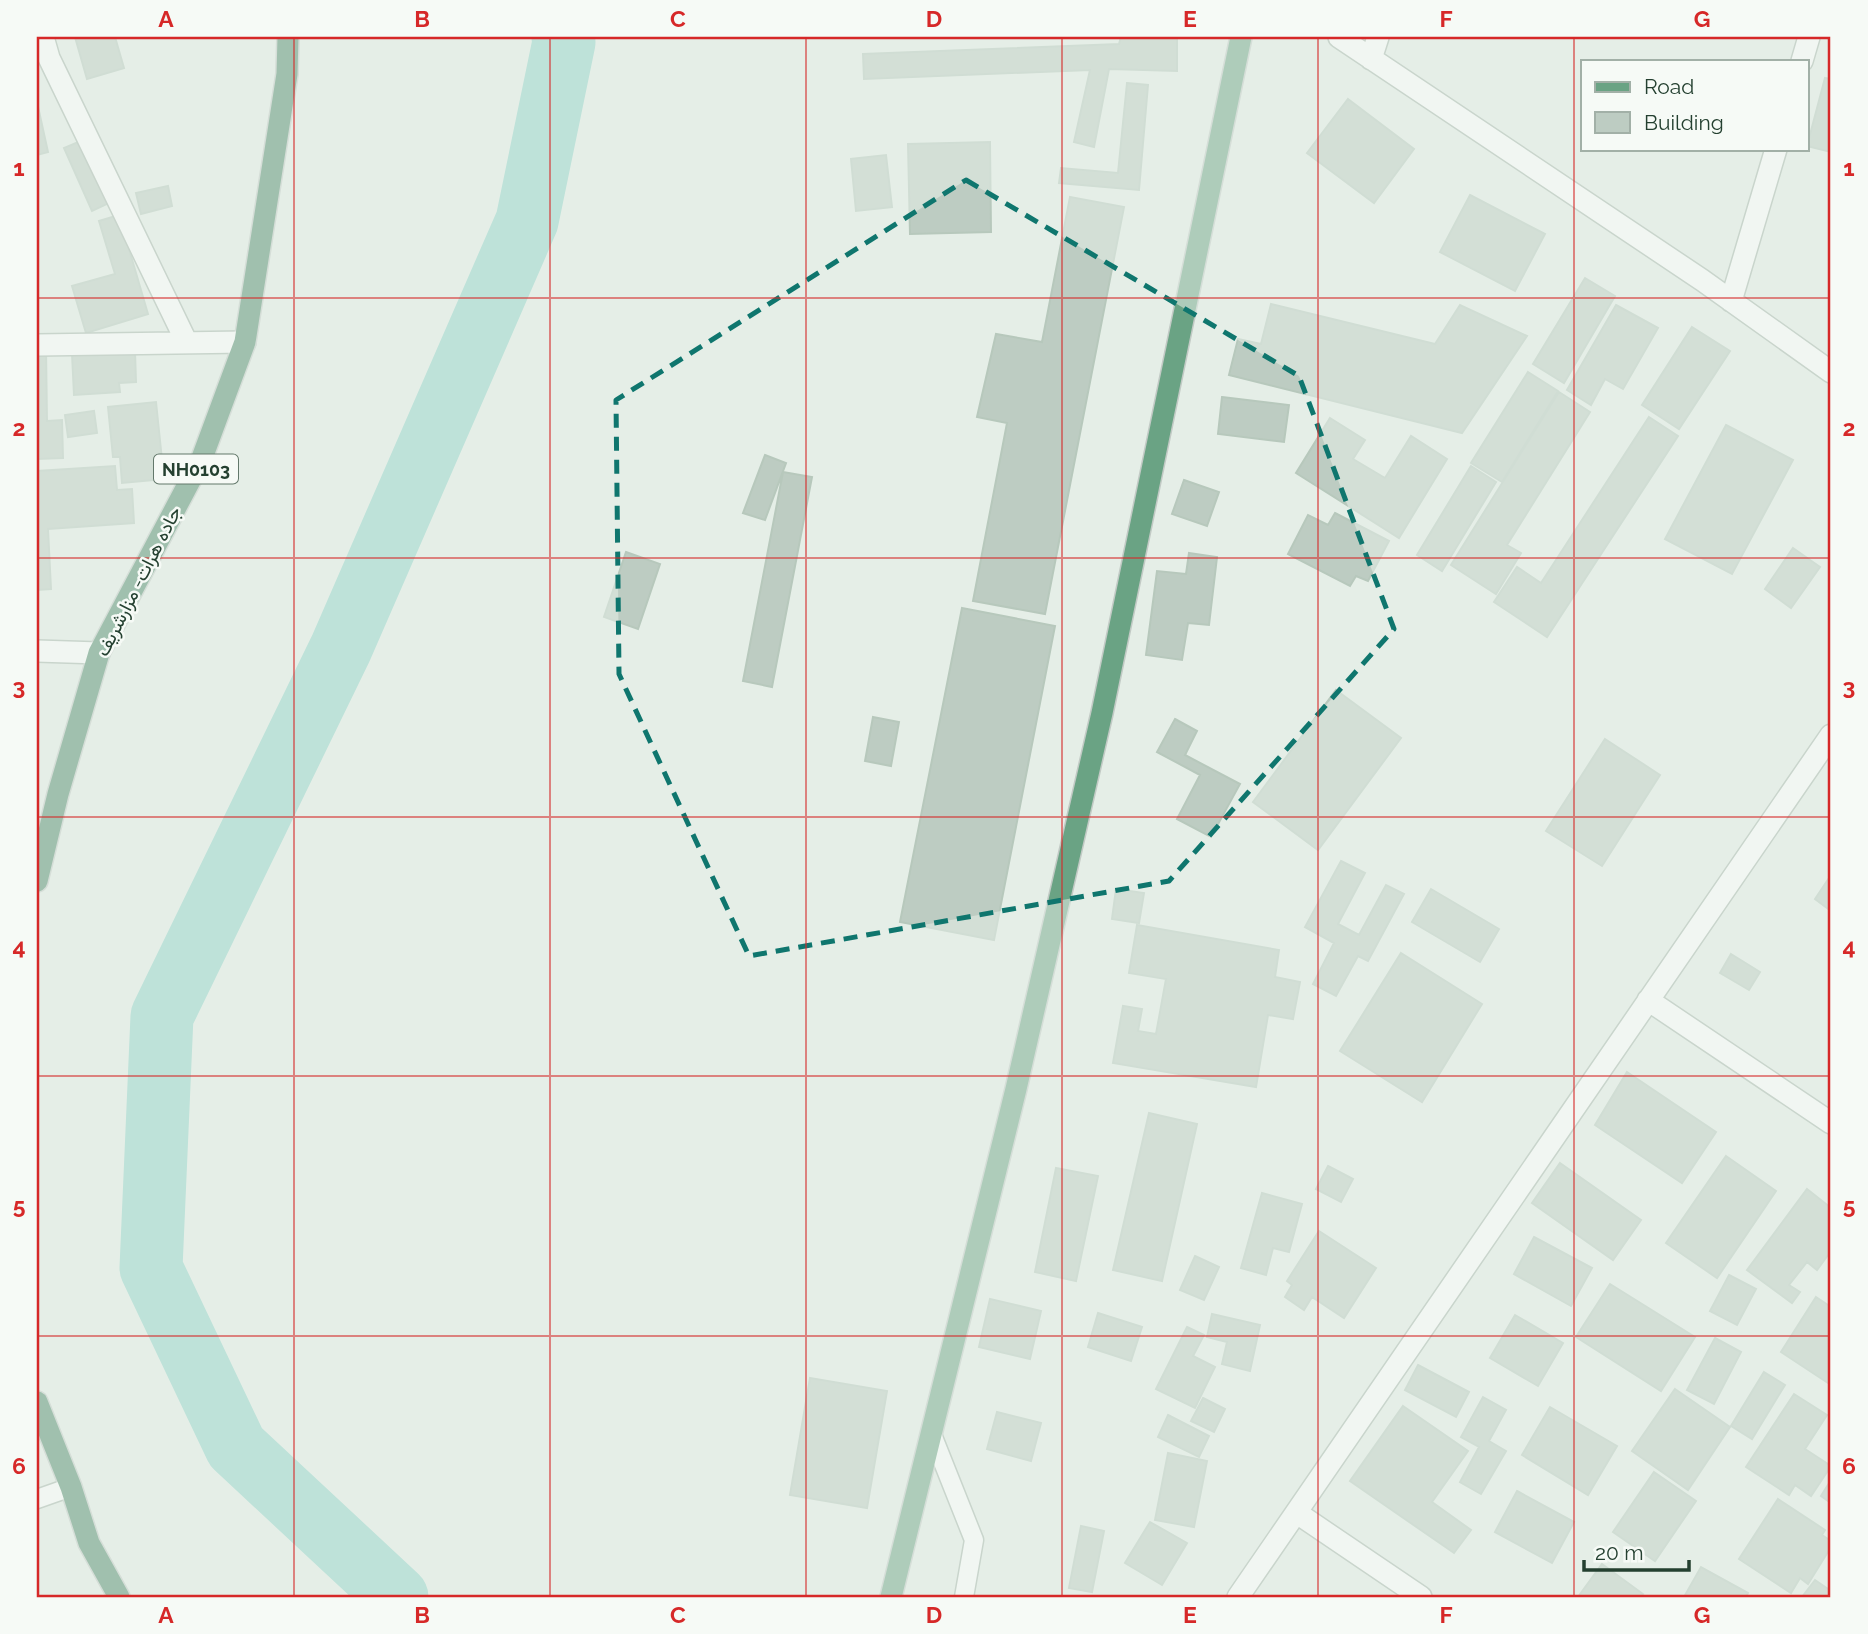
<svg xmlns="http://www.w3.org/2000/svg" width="1868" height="1634" font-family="Raleway,Vazirmatn,sans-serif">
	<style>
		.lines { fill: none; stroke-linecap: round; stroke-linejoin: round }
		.river { stroke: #8ed2c8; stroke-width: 63 }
		.building { fill: #bdccc2; stroke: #b7c8bc; stroke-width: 2 }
		.service-casing { stroke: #a7b6ac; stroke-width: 21 }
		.minor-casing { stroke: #a7b6ac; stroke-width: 24 }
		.tertiary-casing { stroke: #a7b6ac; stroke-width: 24 }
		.primary-casing { stroke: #c2cac5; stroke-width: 24 }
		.trunk-casing { stroke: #c2cac5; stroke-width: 24 }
		.service { stroke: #fff; stroke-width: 18 }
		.minor { stroke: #fff; stroke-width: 21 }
		.tertiary { stroke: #fff; stroke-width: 21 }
		.primary { stroke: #6aa384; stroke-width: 21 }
		.trunk { stroke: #4d8869; stroke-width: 21 }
		.marked { fill: none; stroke: #0f766e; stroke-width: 5; stroke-dasharray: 14 9; stroke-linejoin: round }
		.grid { fill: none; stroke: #d62828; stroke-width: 2; stroke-opacity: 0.55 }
		.labels { text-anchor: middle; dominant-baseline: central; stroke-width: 5; stroke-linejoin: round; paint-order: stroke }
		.shield { fill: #f6faf6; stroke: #63786b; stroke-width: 2 }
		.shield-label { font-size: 18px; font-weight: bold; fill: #244030 }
		.street-label { font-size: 19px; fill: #244030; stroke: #f6faf6 }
		.neatline { fill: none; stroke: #d62828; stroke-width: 2.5 }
		.grid-label { font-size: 23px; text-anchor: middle; font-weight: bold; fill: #d62828 }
	</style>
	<rect width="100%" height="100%" fill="#e5eee7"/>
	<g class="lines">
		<path class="river" d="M397,1597L236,1447L151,1268L162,1016L341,648L527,221L564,42L563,37"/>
	</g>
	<path class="building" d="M75,37H115L124,68L87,79Z
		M1121,37H1177V71L1109,69L1094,147L1074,142L1090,70L864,79L863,54L1119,44Z
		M1825,78L1831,79V152L1807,146Z
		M1127,83L1148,85L1139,190L1059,183L1061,168L1118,173Z
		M1348,99L1414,149L1374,203L1307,153Z
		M37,102L48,152L37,155Z
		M83,140L111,202L92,211L64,148Z
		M990,142L991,232L910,234L908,144Z
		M886,155L892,207L856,211L851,159Z
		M168,186L172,206L141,214L136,193Z
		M1470,195L1545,234L1515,291L1440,252Z
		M1070,197L1124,207L1045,614L973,601L1007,423L977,417L996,334L1042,342Z
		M119,215L148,314L86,333L72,286L115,274L99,221Z
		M1585,278L1615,296L1564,383L1533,364Z
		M1271,304L1435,344L1460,305L1527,336L1462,433L1229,375L1238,339L1261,344Z
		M1616,305L1658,328L1623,389L1605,379L1591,405L1567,390Z
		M1692,327L1730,351L1679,429L1642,405Z
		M37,348H46L47,421L62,420L63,458L37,459Z
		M135,351L136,382L119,383L120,392L74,395L72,354Z
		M1528,372L1558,391L1502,482L1471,463Z
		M1559,392L1590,412L1507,545L1521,553L1496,594L1451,565Z
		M1222,397L1289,405L1284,442L1218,434Z
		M156,402L164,479L122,483L120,457H113L108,407Z
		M94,411L97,433L68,437L65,415Z
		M1649,417L1678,436L1547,637L1494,602L1517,567L1541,583Z
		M1330,418L1365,440L1353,459L1385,478L1411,436L1447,459L1399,538L1296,473Z
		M1726,425L1793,460L1732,574L1665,539Z
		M765,455L786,463L765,520L743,513Z
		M115,466L117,490L132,489L134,523L48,529L51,589L37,590V471Z
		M1471,466L1496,482L1442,571L1417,555Z
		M783,472L812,477L772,687L743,681Z
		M1184,480L1219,492L1207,526L1172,514Z
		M1335,513L1389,541L1368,581L1356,576L1350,586L1288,554L1308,515L1328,525Z
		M1793,548L1820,567L1791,608L1765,589Z
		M626,552L660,564L638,629L604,617Z
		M1189,553L1217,557L1209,625L1188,623L1182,660L1146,655L1157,571L1186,574Z
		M962,608L1055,626L994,940L900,922Z
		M1336,690L1401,738L1318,850L1253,802Z
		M873,717L899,722L891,766L865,761Z
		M1175,719L1197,731L1185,755L1240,784L1211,837L1177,819L1200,775L1157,752Z
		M1605,739L1660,775L1602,866L1546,831Z
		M1341,861L1365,873L1338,924L1359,935L1386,885L1404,894L1368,961L1358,956L1336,996L1313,984L1334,943L1305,927Z
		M1831,875V911L1815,899Z
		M1116,889L1144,893L1139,923L1112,919Z
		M1431,889L1499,929L1480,962L1412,922Z
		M1137,925L1279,950L1275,977L1300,982L1293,1019L1268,1015L1256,1087L1113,1063L1123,1006L1142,1009L1138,1031L1156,1034L1166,979L1129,973Z
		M1401,953L1482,1004L1422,1102L1340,1051Z
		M1731,954L1760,972L1749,990L1720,973Z
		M1627,1072L1716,1132L1682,1183L1595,1125Z
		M1149,1113L1197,1124L1162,1281L1113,1270Z
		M1726,1156L1776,1191L1717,1278L1666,1243Z
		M1560,1163L1641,1220L1613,1260L1532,1203Z
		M1328,1166L1353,1179L1341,1202L1316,1189Z
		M1056,1168L1098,1176L1076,1281L1035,1272Z
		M1807,1189L1831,1208V1251L1817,1270L1807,1262L1789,1285L1800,1292L1792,1303L1747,1270Z
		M1262,1193L1302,1204L1289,1252L1273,1248L1266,1275L1241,1268Z
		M1319,1231L1376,1268L1344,1318L1312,1297L1304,1310L1285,1297L1292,1285L1287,1281Z
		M1534,1237L1592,1268L1571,1306L1514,1274Z
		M1195,1256L1219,1267L1204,1300L1180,1290Z
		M1729,1275L1756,1289L1737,1325L1710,1311Z
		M1610,1284L1695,1337L1661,1391L1576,1337Z
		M1816,1297L1831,1307V1385L1781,1352Z
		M990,1299L1041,1311L1030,1359L979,1347Z
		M1098,1313L1142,1327L1131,1361L1088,1347Z
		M1212,1314L1260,1325L1250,1371L1222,1364L1227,1342L1207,1337Z
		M1515,1315L1563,1343L1538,1386L1490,1358Z
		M1187,1327L1204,1335L1193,1356L1215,1367L1195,1408L1156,1389Z
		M1715,1338L1741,1352L1714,1404L1687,1390Z
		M1418,1365L1469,1392L1456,1417L1405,1390Z
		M1764,1372L1785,1385L1752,1439L1731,1426Z
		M810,1378L887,1391L867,1508L790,1495Z
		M1675,1389L1730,1427L1688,1490L1632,1451Z
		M1794,1394L1827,1415L1805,1449L1831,1466L1811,1496L1795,1485L1789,1495L1746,1467Z
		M1483,1397L1506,1410L1489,1441L1506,1451L1481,1494L1460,1482L1479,1447L1461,1437Z
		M1203,1398L1225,1409L1214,1432L1191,1421Z
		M1403,1406L1468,1451L1432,1502L1471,1530L1454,1553L1350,1481Z
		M1550,1407L1617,1446L1588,1495L1522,1455Z
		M997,1412L1041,1423L1031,1461L987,1449Z
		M1168,1415L1209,1436L1199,1457L1158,1437Z
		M1168,1453L1207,1461L1194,1527L1155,1520Z
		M1654,1472L1696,1501L1655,1561L1613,1532Z
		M1831,1480V1503L1821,1496Z
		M1517,1491L1574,1522L1552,1563L1495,1532Z
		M1778,1499L1825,1530L1822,1535L1831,1541V1547L1808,1584L1800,1578L1791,1593L1739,1559Z
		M1150,1522L1187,1543L1162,1585L1125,1563Z
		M1081,1526L1104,1531L1092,1592L1069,1588Z
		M1602,1564L1643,1594L1640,1597H1578Z
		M1701,1567L1748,1593L1746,1597H1684Z
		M1815,1580L1831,1591V1597H1802Z"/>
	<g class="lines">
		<defs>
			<path id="service" d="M931,1432L974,1540L964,1597
				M37,1499L71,1487"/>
			<path id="minor" d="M43,37L49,58L187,343
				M37,345L245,342
				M37,651L99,653
				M1648,1000L1831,1123
				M1297,1513L1421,1597
				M1238,1597L1831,735"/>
			<path id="tertiary" d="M1339,37L1702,280L1831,372
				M1371,59L1378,37
				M1802,61L1809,37
				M1731,301L1776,149"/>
			<path id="primary" d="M891,1597L1016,1089L1102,713L1241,37"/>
			<path id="trunk" d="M37,881L58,794L99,653L202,458L245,342L287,74L288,37
				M37,1402L71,1487L89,1543L119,1597"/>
		</defs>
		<use href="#service" class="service-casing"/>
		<use href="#minor" class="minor-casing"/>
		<use href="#tertiary" class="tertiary-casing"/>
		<use href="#primary" class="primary-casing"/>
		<use href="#trunk" class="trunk-casing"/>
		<use href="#service" class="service"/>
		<use href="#minor" class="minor"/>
		<use href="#tertiary" class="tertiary"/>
		<use href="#primary" class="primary"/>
		<use href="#trunk" class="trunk"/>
	</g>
	<path d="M0 0H1868V1634H0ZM966,180L1299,376L1394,629L1169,881L749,956L619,674L616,400Z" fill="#e5eee7" fill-opacity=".55" fill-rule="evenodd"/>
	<path class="marked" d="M966,180L1299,376L1394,629L1169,881L749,956L619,674L616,400Z"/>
	<path class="grid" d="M294,37V1597M550,37V1597M806,37V1597M1062,37V1597M1318,37V1597M1574,37V1597M37,298H1831M37,558H1831M37,817H1831M37,1076H1831M37,1336H1831"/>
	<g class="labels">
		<rect class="shield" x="154" y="454.5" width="84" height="29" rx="5"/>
		<g class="shield-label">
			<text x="196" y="469">NH0103</text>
		</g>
		<g class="street-label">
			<text transform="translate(138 581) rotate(-63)">جاده هرات- مزارشریف</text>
		</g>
	</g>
	<rect width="1868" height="1634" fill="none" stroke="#f6faf6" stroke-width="77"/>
	<rect x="1581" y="60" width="228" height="91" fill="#f6faf6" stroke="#a2b0a7" stroke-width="2"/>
	<rect x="1595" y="82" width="35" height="10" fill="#6aa384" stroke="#a2b0a7" stroke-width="2"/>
	<text x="1644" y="94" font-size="21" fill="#244030">Road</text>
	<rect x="1595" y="112" width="35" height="21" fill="#bdccc2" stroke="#a2b0a7" stroke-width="2"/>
	<text x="1644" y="130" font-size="21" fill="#244030">Building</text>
	<path d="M1584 1560v10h105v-10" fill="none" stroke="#244030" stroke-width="3.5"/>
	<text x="1595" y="1560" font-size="21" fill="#244030" stroke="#f6faf6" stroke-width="5" paint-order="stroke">20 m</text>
	<rect x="38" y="38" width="1791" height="1558" class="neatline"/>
	<g class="grid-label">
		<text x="166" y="27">A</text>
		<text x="422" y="27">B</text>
		<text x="678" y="27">C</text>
		<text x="934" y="27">D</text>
		<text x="1190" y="27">E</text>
		<text x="1446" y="27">F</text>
		<text x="1702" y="27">G</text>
		<text x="19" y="176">1</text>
		<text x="1849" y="176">1</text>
		<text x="19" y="436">2</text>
		<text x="1849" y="436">2</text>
		<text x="19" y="695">3</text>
		<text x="1849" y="695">3</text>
		<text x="19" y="955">4</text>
		<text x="1849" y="955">4</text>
		<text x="19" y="1214">5</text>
		<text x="1849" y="1214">5</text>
		<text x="19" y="1474">6</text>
		<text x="1849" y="1474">6</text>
		<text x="166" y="1623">A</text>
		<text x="422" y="1623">B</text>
		<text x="678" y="1623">C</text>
		<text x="934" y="1623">D</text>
		<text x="1190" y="1623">E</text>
		<text x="1446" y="1623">F</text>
		<text x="1702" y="1623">G</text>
	</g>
</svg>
